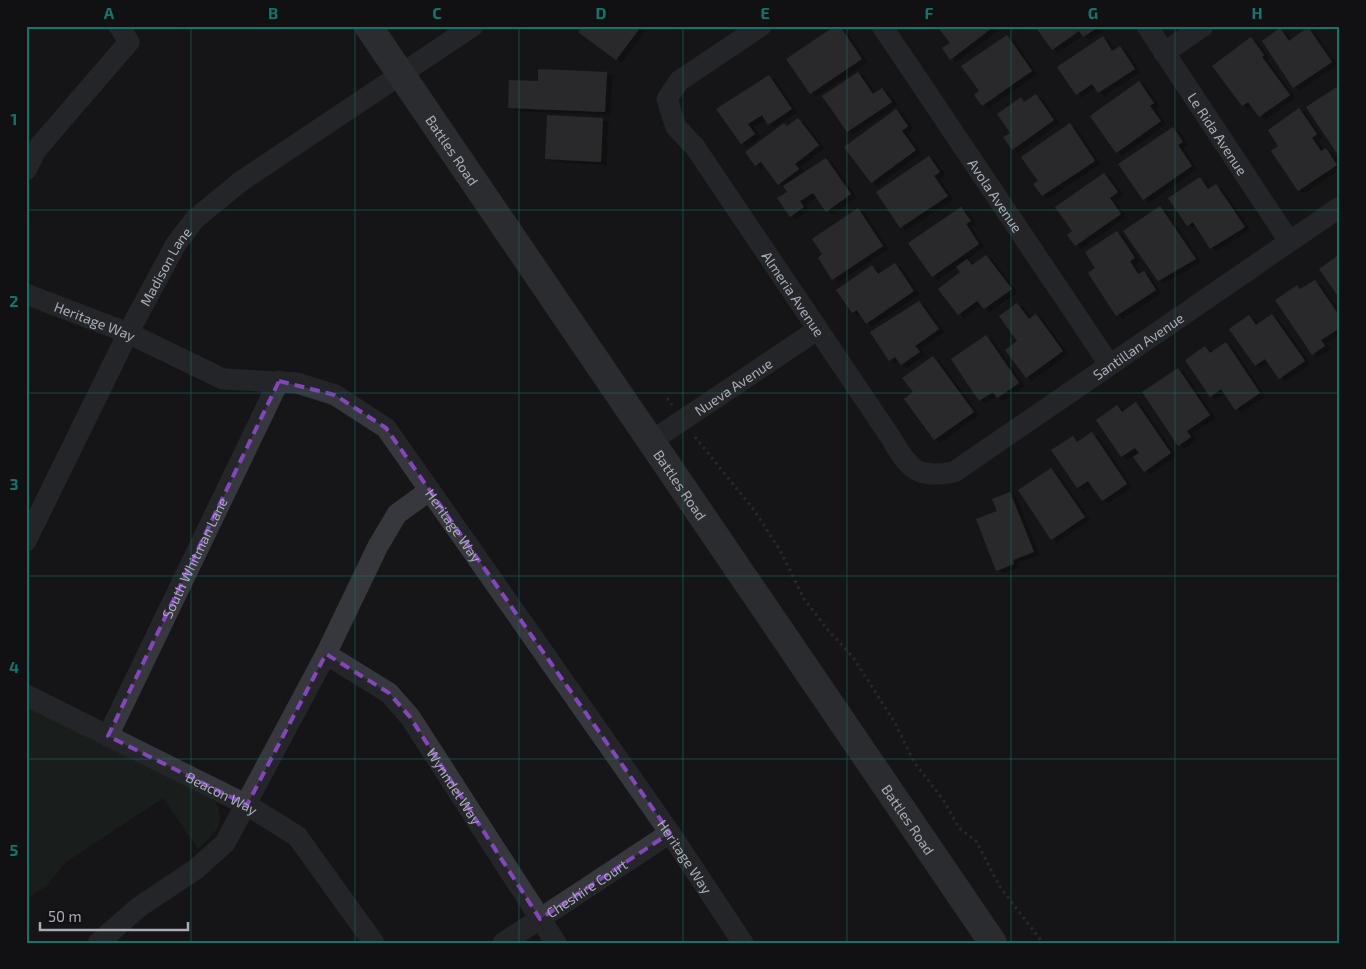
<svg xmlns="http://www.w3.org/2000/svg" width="1366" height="969" font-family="'Exo 2',sans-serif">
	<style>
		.green { fill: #1e261f }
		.building { fill: #404145; filter: url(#shadow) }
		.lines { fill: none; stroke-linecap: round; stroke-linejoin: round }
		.path { stroke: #3d3f44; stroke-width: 3; stroke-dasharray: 2.5 4; stroke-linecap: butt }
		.street { stroke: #37383d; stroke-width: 21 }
		.secondary { stroke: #45474d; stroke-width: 28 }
		.marked { fill: none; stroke: #8446be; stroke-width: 4; stroke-dasharray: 10 6; stroke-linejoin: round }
		.grid { fill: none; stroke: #0f766e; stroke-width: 1; stroke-opacity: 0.55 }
		.labels { text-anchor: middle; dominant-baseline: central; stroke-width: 4; stroke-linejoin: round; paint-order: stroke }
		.street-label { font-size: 14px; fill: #a8adb8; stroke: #111113 }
		.neatline { fill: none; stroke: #0f766e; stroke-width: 2 }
		.grid-label { font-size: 16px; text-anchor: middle; font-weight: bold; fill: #0f766e }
	</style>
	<defs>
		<filter id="shadow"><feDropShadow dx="5.5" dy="3" stdDeviation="0" flood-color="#0009"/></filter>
	</defs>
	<rect width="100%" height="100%" fill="#161618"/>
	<path class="green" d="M26,705L214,800C228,823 215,833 198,849L163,798L66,862L47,885L26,900Z"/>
	<path class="building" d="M583,26H638L640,28L616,60L578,32Z
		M835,26H840L862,59L810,94L786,59Z
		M937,26H990L992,28L950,60L942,48L950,43Z
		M1035,26H1095L1097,28L1083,37L1079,31L1052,50Z
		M1308,27L1332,62L1293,88L1262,41L1280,28L1289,41Z
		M1007,35L1032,71L982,106L974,95L979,91L961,66Z
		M1103,36L1112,51L1120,46L1135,69L1098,93L1092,84L1076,95L1057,67Z
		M1251,37L1264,55L1262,57L1290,95L1259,117L1248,102L1242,106L1212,66Z
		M538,69L607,72L605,112L508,108L509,80L538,81Z
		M858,72L873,94L882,88L892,102L847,132L822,96Z
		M769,75L792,109L768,125L762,115L748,124L755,134L741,144L716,109Z
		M1139,81L1154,103L1150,106L1161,121L1116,153L1090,116Z
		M1340,85V158L1306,107Z
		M1036,94L1054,120L1012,150L1003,137L1010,133L997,114L1021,97L1024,102Z
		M1299,108L1317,134L1312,138L1321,151L1326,148L1337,165L1298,191L1271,151L1278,146L1268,130Z
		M896,109L908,126L902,131L916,150L871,183L844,147Z
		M547,115L603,118L601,162L545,159Z
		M798,118L819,145L795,164L799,169L778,185L761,162L755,166L745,152L784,123L787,126Z
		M1070,123L1095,161L1042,196L1033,184L1038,181L1021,157Z
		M1173,127L1183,142L1178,145L1192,166L1143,200L1118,164Z
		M929,156L940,172L934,176L948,196L900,228L876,192Z
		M826,158L851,194L826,212L813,193L800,201L804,207L790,217L777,198L787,192L783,186Z
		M1104,173L1118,192L1110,198L1121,214L1075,246L1067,235L1072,231L1055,207Z
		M1200,177L1208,189L1216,184L1245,227L1210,249L1193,222L1187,226L1168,198Z
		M1160,206L1196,259L1158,281L1123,231Z
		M961,207L971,221L966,224L979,244L932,277L908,243Z
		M858,208L883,246L832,280L818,258L822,254L812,239Z
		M1117,231L1135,258L1130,261L1138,274L1144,271L1156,290L1116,316L1088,273L1095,268L1085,252Z
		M1340,254V299L1319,269Z
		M986,255L1012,289L984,309L977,301L958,315L938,289L960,272L956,267L967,259L972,265Z
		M895,263L914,291L866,324L857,310L852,313L836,290L872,265L878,274Z
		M1315,280L1340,317V328L1321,340L1325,346L1312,355L1275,300L1297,285L1300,289Z
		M919,301L939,329L915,346L920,352L901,365L895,357L889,361L870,332Z
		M1017,303L1029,319L1036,314L1063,351L1026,378L1005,350L1017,341L999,316Z
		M1272,314L1305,361L1279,379L1265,359L1255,366L1229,329L1249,315L1256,325Z
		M986,335L1019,383L997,398L993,392L979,401L951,359Z
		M1226,342L1260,393L1235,410L1221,389L1210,397L1185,360L1205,346L1210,353Z
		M933,356L974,412L934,440L904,399L913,392L902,378Z
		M1178,368L1210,415L1187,431L1191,437L1178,446L1142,392Z
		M1136,402L1171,453L1144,472L1133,457L1139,453L1135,448L1121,457L1096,420L1117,405L1122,412Z
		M1092,432L1127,484L1102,501L1088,481L1077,488L1051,450L1073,436L1077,442Z
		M1051,468L1085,517L1051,540L1018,490Z
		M1010,492L1034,552L1013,560L1014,564L996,571L976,519L997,511L992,499Z"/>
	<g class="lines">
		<path class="path" d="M667,398L672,405
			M695,437L754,510L780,550L804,599L828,630L853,657L895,723L914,762L944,801L959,828L976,841L1000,887L1043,943"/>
		<g class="street">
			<path id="s1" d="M761,26L679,81L667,99L676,127L695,147L891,438C909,469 917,479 954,472L1340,207"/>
			<path id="s2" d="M882,26L1109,364"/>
			<path id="s3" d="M1147,26L1289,241"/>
			<path d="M1164,53L1203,26"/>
			<path d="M26,170L36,150L129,42L119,26"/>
			<path id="s4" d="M26,294L128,333L223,379L297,383L335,395L386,428L670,833L743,943"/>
			<path id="s5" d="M650,442L817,330"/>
			<path id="s6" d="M26,541L128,333L176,244L195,219L240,182L473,26"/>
			<path id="s7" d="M326,654L389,693L410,717L556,943"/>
			<path id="s8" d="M26,695L247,805L297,836L374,943"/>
			<path id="s9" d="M108,736L279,381"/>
			<path d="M98,943L139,907L196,869L225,843L326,654L378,546L397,514L430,490"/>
			<path id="s10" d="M503,943L670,833"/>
		</g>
		<path class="secondary" id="s11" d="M368,26L993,943"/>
	</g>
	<path d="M0 0H1366V969H0ZM279,381L335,395L386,428L670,833L540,919L410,717L389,693L326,654L247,805L108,736Z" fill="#161618" fill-opacity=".55" fill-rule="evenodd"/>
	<path class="marked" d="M279,381L335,395L386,428L670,833L540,919L410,717L389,693L326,654L247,805L108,736Z"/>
	<path class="grid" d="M191,26V943M355,26V943M519,26V943M683,26V943M847,26V943M1011,26V943M1175,26V943M26,210H1340M26,393H1340M26,576H1340M26,759H1340"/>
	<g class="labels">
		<g class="street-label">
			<text stroke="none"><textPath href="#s3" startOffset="129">Le Rida Avenue</textPath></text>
			<text stroke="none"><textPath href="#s11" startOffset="150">Battles Road</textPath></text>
			<text stroke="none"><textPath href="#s2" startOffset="204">Avola Avenue</textPath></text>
			<text stroke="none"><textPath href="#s6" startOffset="308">Madison Lane</textPath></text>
			<text stroke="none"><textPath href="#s1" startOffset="354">Almeria Avenue</textPath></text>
			<text stroke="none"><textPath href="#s4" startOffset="74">Heritage Way</textPath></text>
			<text stroke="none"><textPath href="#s1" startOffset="831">Santillan Avenue</textPath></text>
			<text stroke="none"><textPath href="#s5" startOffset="100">Nueva Avenue</textPath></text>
			<text stroke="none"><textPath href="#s11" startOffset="555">Battles Road</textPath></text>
			<text stroke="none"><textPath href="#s4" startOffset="508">Heritage Way</textPath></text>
			<text stroke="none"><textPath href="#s9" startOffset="198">South Whitman Lane</textPath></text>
			<text stroke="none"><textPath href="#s7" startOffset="188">Wynndel Way</textPath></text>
			<text stroke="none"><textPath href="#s8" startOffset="219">Beacon Way</textPath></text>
			<text stroke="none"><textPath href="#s11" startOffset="960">Battles Road</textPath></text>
			<text stroke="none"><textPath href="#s4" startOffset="912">Heritage Way</textPath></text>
			<text stroke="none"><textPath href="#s10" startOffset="100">Cheshire Court</textPath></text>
		</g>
	</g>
	<rect width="1366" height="969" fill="none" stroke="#111113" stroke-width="55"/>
	<path d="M40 922v8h148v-8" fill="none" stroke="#a8adb8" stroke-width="2.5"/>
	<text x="48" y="922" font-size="15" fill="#a8adb8" stroke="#111113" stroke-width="4" paint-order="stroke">50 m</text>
	<rect x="28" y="28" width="1310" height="914" class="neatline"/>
	<g class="grid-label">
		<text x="109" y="19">A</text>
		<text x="273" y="19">B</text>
		<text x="437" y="19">C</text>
		<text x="601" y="19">D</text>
		<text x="765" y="19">E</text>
		<text x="929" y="19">F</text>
		<text x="1093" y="19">G</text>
		<text x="1257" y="19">H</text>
		<text x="14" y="125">1</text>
		<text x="14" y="307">2</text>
		<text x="14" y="490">3</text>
		<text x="14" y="673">4</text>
		<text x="14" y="856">5</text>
	</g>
</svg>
